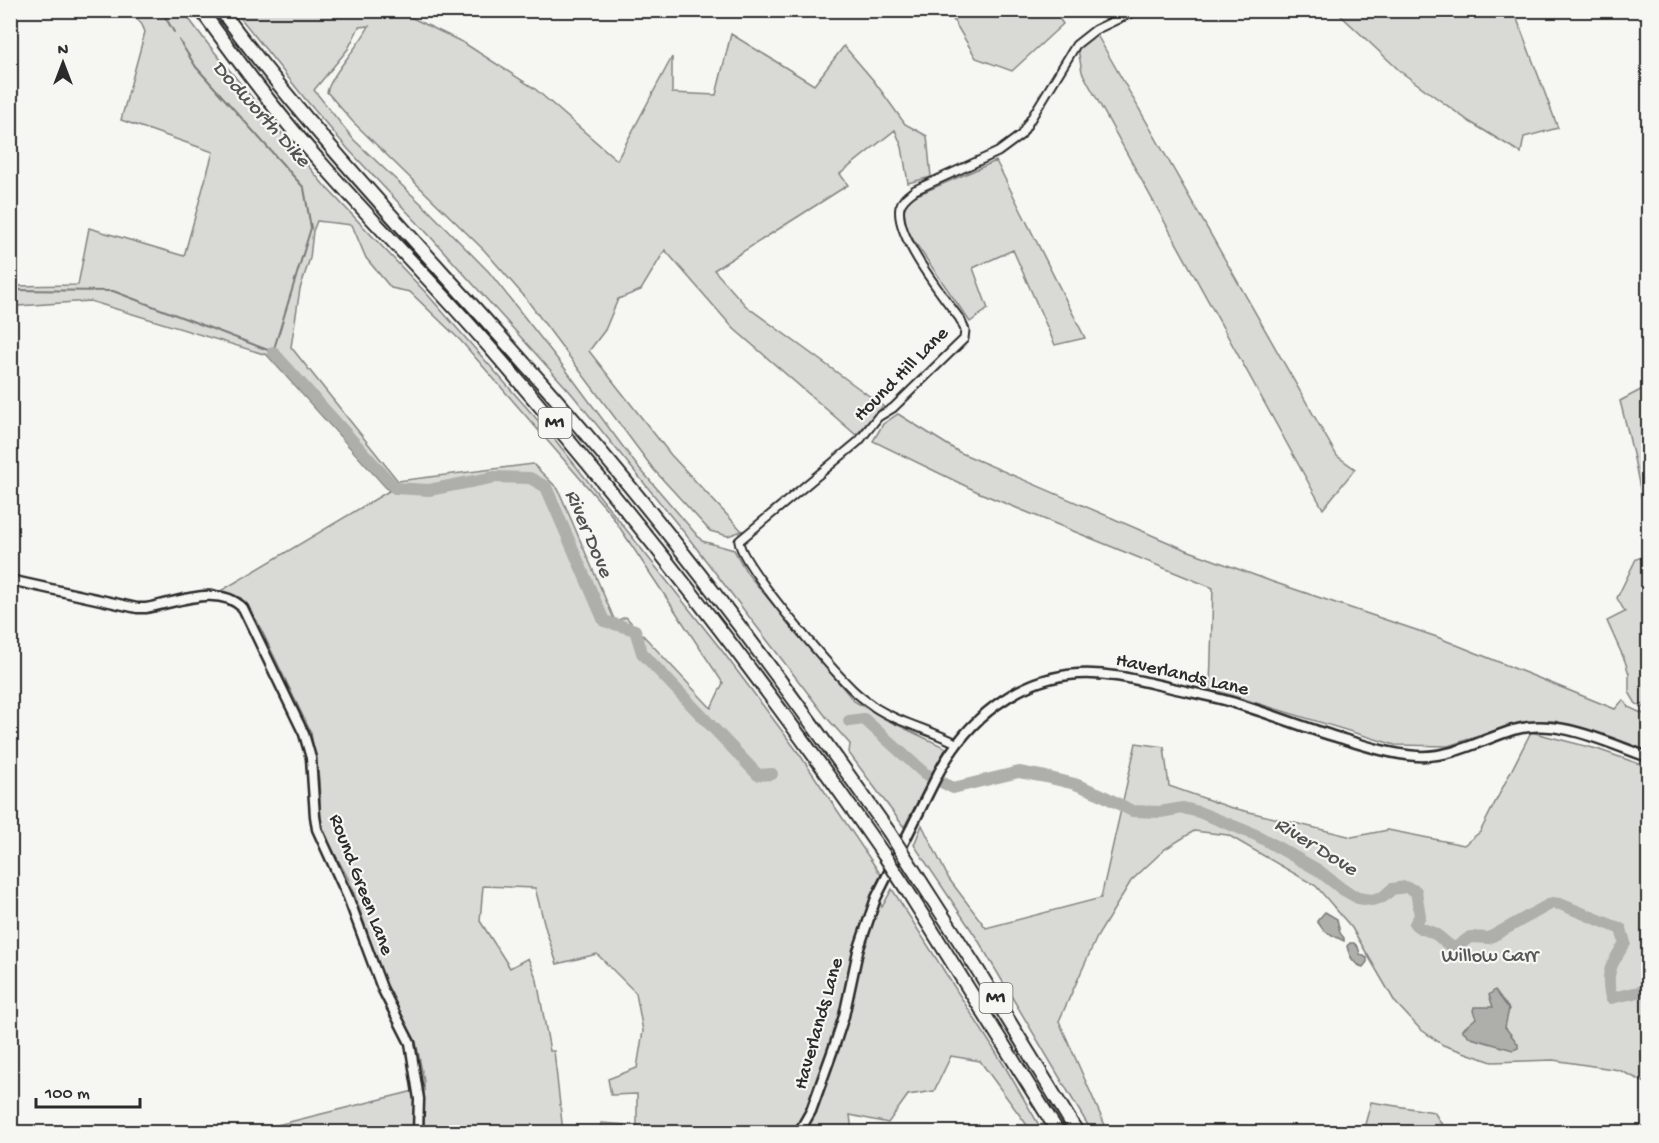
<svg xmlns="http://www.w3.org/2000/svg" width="1659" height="1143" font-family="'Gochi Hand',sans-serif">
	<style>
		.green { fill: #d9d9d5; stroke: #828280; stroke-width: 1.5; fill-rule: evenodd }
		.water { fill: #aeaeab; stroke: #7a7a78; stroke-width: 1.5 }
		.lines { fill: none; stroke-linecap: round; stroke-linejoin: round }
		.stream { stroke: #7a7a78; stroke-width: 2 }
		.river { stroke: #aeaeab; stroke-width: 12 }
		.minor-casing { stroke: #2b2b2b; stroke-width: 11 }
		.tertiary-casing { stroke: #2b2b2b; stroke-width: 13 }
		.motorway-casing { stroke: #2b2b2b; stroke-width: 16 }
		.minor { stroke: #f6f6f2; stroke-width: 7 }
		.tertiary { stroke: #f6f6f2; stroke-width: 8 }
		.motorway { stroke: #f6f6f2; stroke-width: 12 }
		.motorway-bridge-casing { stroke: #2b2b2b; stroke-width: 16; stroke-linecap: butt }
		.motorway-bridge { stroke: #f6f6f2; stroke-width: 12 }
		.labels { text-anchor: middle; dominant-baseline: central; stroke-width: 4.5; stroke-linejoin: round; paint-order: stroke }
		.shield { fill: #f6f6f2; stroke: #686867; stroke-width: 1.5 }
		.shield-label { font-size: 18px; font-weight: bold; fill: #2b2b2b }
		.street-label { font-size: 20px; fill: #2b2b2b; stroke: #f6f6f2 }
		.park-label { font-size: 20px; fill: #565656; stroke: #f6f6f2 }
		.water-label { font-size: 21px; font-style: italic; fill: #525251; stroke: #f6f6f2 }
	</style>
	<rect width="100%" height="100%" fill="#f6f6f2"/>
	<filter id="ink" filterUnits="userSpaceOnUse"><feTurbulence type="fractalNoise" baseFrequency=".0167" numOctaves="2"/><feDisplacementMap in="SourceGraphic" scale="12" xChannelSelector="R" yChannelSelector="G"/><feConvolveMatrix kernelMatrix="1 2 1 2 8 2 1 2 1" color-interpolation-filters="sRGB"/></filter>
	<g filter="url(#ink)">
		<path class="green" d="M109,11H183L208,44L323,184L427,294L556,441L720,648L800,755L881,875L874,888L882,907L892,889L1004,1065L1043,1132H1032L980,1061L951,1056L934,1091L908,1095L888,1123L850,1115L852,1132H639L637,1129V1094L611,1095L608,1079L637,1068L643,1031L636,993L597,954L557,964L546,930L535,888L483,886L480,921L510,968L528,958L537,980L550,1051H554L563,1132H424V1081L416,1042L387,988L350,882L321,828L319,779L311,733L257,621L241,598L219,592L389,491L267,355L90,301L18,306L11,323V286L78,285L89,228L184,256L213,152L121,120L145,32C139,13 127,15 109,11ZM317,221L352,225L366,258L391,288L410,292L461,341L610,513L723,683L711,708L626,617L615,621L558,489L533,464L398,481L291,347L300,289L310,258L313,231Z
			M235,11H398L464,43L534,88L617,160L672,57V93L716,95L731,34L814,85L844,46L874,81L905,124L927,136L931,177L908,183L902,147L895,130L840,174L848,185L714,270L746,306L883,406L856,435L733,328L665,250L641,290L618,299L605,330L589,351L671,455L742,531L728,536L710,531L654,470L524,296L484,250L353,122L327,92C333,71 358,48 369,26L359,27L348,49L314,90L354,140L430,212L489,272L566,370L635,463L702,541L734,550L747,573L854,701L885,719L946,748L904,827L849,753L850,744L827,718L687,536L571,393L428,234L348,149L306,100Z
			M948,11H1054L1063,24L1012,71L976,58Z
			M1336,11H1514L1558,128L1524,137L1521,153L1470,122L1401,72Z
			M1097,35L1337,456L1355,469L1323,509L1082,72L1078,49L1087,39Z
			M996,161L1085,338L1055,345L1013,250L973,268L988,309L970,322L907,231L904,209L910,198Z
			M1648,386V545C1643,496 1633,449 1620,401Z
			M898,414L959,452L1184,549L1273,582L1437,637L1615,709L1623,700L1628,707L1648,716V753L1555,721L1521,722L1448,746L1395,745L1210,689L1213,588L980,493L873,441L883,424Z
			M1648,555V709L1636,704L1629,692V674L1625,661L1607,621L1625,612L1617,598L1636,559Z
			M1531,732L1597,749L1648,767V1084L1619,1070L1553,1060L1492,1062L1443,1045L1420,1029L1395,1002L1352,928L1316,886L1228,835L1194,831L1165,849L1131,881L1097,937L1059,1021L1108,1132H1092L978,940L914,845L922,825L949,879L986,928L1101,898L1136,743L1164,747L1169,786L1229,807L1352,837L1388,830L1464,845L1480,832Z
			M414,1091L416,1123L413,1132H249Z
			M1371,1102L1434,1112L1445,1129V1132H1363Z
			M601,1123L626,1125L631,1132H599Z"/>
		<path class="water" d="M1325,912L1337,919L1340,933L1344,938V941L1324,931L1317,921Z
			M1350,943H1354L1358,947L1360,954L1367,958V962L1363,967C1353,964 1349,956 1347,946Z
			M1495,990L1509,1009L1505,1027L1518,1044V1048L1513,1050L1471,1038L1462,1030L1476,1018L1473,1011L1474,1007H1493L1489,995Z"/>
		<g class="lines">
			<path class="stream" d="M161,10L174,32
				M10,290L113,291L273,352L311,228L304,188L196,67L179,40"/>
			<path class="river" d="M273,352L395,488L429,490L495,477L530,478L546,487L604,621L635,630L642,653L758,775L772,774
				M849,721L864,719L924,773L953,788L1019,772L1046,777L1075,784L1100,794L1132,811L1160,812L1183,808L1199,812L1256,835L1318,870L1342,889L1358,898L1372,900L1383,897L1392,889L1406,887L1416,891L1420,916L1415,924C1421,930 1426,929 1433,933C1442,937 1446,945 1455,948L1470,937L1489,938L1552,903L1560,904L1621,929L1625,943C1611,964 1605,973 1611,998L1648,990"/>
			<defs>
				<path id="minor" d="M956,743C929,729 898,723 873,706C866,701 858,695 852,689C831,668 740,564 739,541L859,441L878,417L893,408L964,339L965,330L960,319C943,296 894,235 900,207C902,199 909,195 915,190L998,152L1021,135L1076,45L1095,30L1137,10"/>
				<path id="tertiary" d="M10,580L137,608H146C176,603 218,583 243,608L304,734L311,758L315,816L317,829L348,897L382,988L410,1043L419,1099L418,1132
					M799,1132L811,1111L835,1044L844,1016L858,951L876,898L939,772C967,720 1017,678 1078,674C1111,672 1141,681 1172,688C1194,693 1216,697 1238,704C1270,714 1301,726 1333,736C1360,744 1388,754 1417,756C1452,758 1481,740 1513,730C1558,717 1607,743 1648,757"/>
				<path id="motorway" d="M201,10C240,64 279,116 323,165C378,228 438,287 492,350C632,512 763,679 884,855
					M221,10C330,158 461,287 579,426C690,555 791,693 889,832
					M911,866L979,972L1077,1132
					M905,887L1058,1132"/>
			</defs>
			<use href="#minor" class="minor-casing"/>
			<use href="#tertiary" class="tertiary-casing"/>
			<use href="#motorway" class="motorway-casing"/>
			<use href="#minor" class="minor"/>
			<use href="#tertiary" class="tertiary"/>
			<use href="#motorway" class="motorway"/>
			<defs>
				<path id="motorway-bridge" d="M889,832L911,866
					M884,855L905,887"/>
			</defs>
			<use href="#motorway-bridge" class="motorway-bridge-casing"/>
			<use href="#motorway-bridge" class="motorway-bridge"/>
		</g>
	</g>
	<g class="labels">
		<g class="shield">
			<rect x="538.5" y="408" width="33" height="30" rx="4.5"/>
			<rect x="979.5" y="983" width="33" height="30" rx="4.5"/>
		</g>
		<g class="shield-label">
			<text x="555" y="423">M1</text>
			<text x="996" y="998">M1</text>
		</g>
		<g class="street-label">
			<text transform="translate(902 375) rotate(-45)">Hound Hill Lane</text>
			<text transform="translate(1182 676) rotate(13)">Haverlands Lane</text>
			<text transform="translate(360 885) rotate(69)">Round Green Lane</text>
			<text transform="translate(820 1024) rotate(-74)">Haverlands Lane</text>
		</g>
		<g class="park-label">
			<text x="1490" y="957">Willow Carr</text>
		</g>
		<g class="water-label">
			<text transform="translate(260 115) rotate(48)">Dodworth Dike</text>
			<text transform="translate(587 534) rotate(67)">River Dove</text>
			<text transform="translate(1315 848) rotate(32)">River Dove</text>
		</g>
	</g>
	<rect width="1659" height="1143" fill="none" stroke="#f6f6f2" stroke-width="36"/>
	<rect x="18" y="18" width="1623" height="1107" fill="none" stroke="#2b2b2b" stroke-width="2" filter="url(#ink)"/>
	<g transform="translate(63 63)" stroke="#f6f6f2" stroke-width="4.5" paint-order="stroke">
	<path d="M0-4.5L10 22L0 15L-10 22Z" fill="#2b2b2b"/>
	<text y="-9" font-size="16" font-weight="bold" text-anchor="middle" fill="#2b2b2b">N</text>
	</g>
	<path d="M36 1098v9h104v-9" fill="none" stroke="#2b2b2b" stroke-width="3"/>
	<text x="45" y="1098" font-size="18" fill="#2b2b2b" stroke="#f6f6f2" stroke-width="4.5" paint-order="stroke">100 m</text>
</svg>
